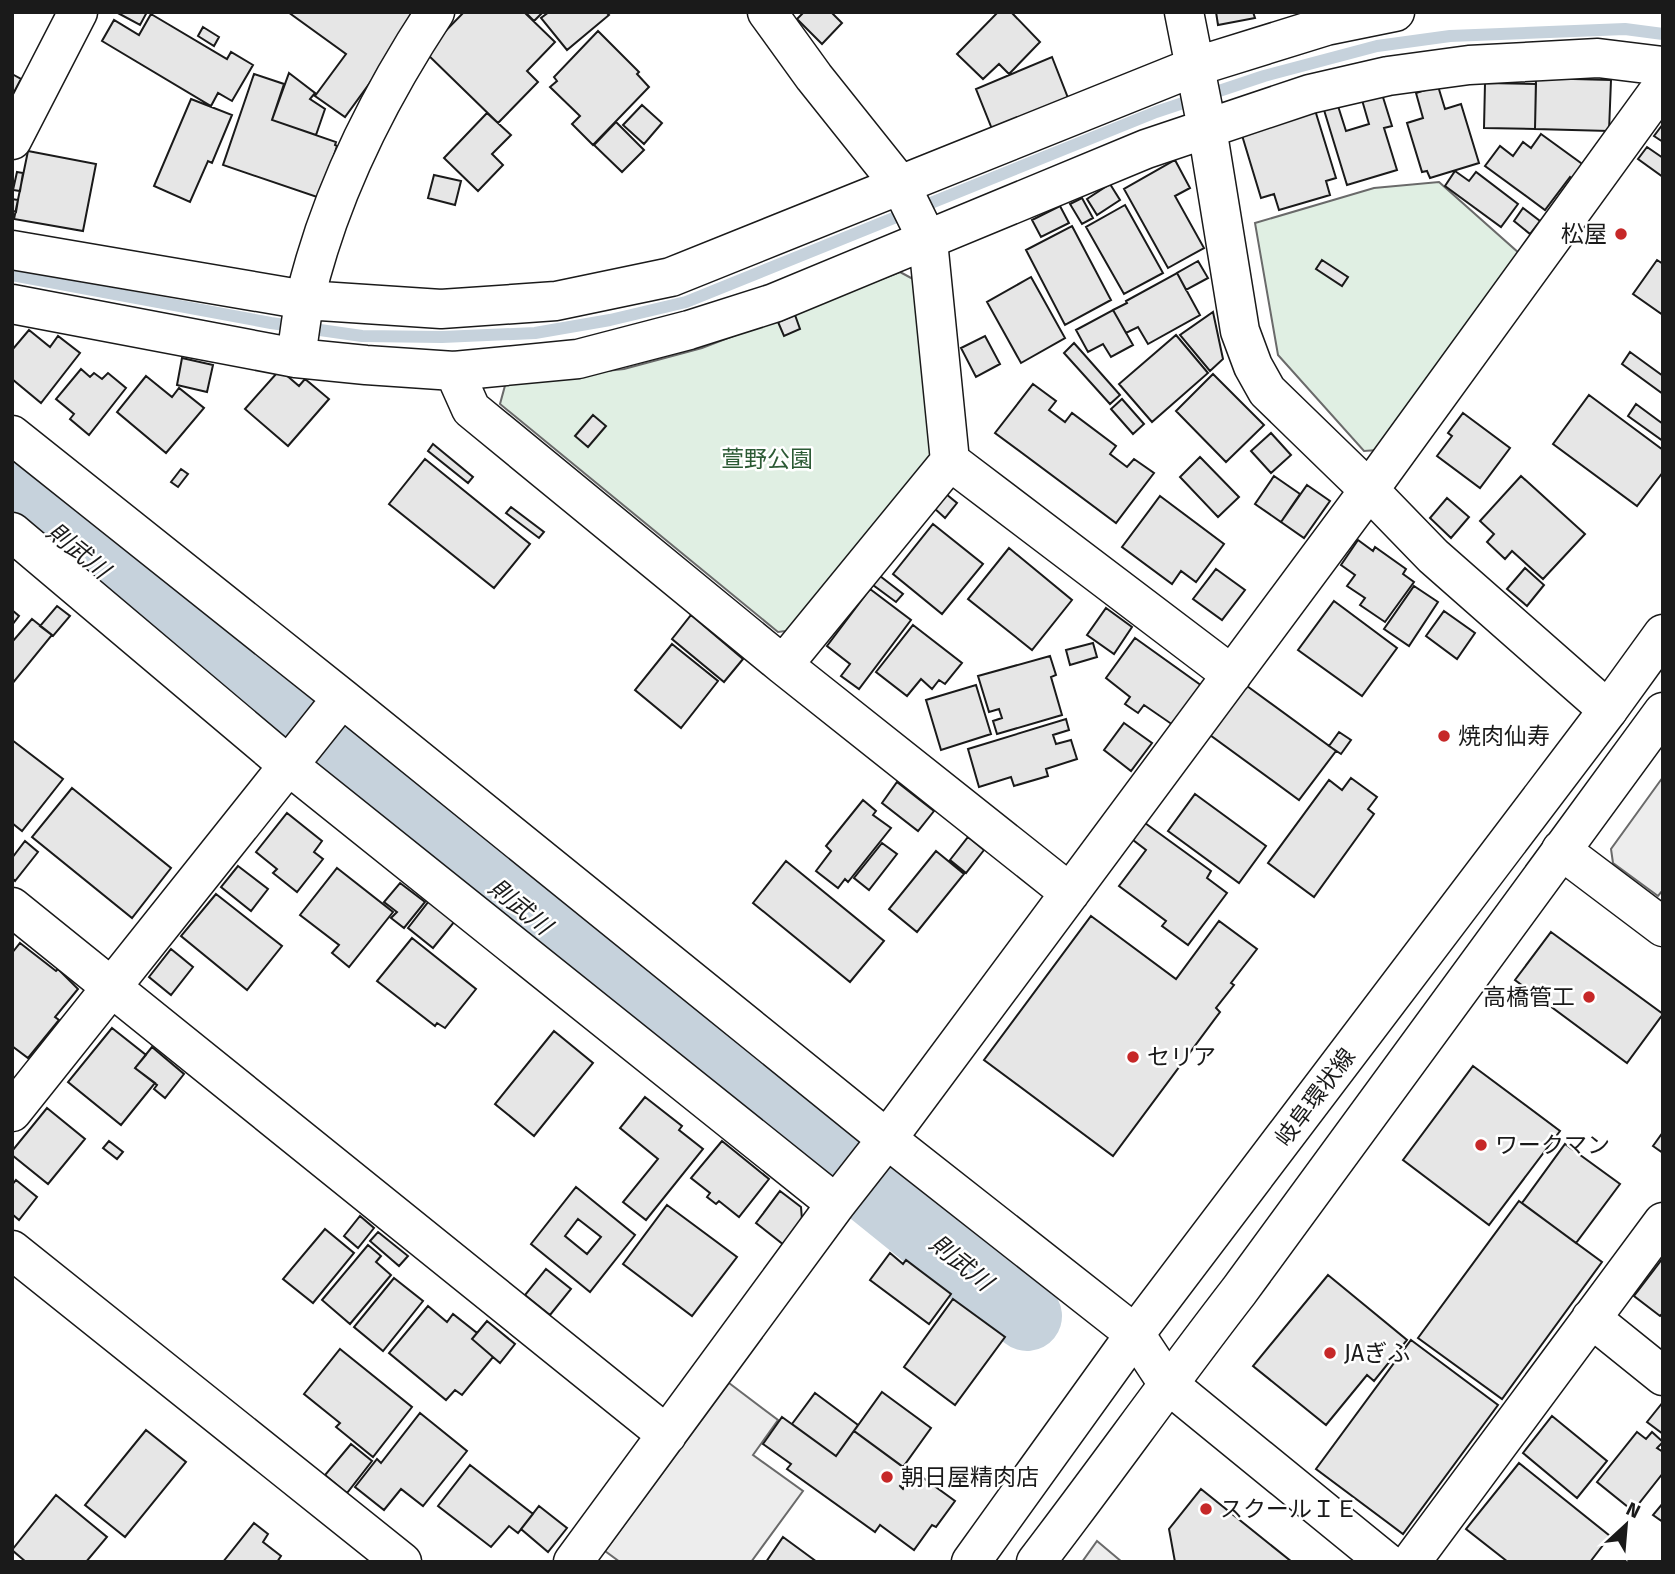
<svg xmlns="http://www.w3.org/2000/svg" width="1675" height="1574" font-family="'Fira Sans','Noto Sans JP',sans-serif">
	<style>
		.green { fill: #e0efe3; stroke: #6a6a6a; stroke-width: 2 }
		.parking { fill: #ededed; stroke: #6a6a6a; stroke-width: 2 }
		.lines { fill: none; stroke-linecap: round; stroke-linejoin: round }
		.stream { stroke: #c6d2dc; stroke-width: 12 }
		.river { stroke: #c6d2dc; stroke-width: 70 }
		.building { fill: #e6e6e6; stroke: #1a1a1a; stroke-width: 2; fill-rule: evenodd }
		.minor-casing { stroke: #1a1a1a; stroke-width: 41 }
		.major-casing { stroke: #1a1a1a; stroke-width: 41 }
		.minor { stroke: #fff; stroke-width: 38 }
		.major { stroke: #fff; stroke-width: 38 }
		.poi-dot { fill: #c62828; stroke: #fff; stroke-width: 2.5 }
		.labels { text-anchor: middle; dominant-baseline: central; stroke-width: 5; stroke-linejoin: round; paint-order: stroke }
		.poi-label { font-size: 23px; fill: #1a1a1a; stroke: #fff; text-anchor: start }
		.park-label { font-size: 23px; fill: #2b5a34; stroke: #fff }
		.street-label { font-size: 23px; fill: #1a1a1a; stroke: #fff }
		.water-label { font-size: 24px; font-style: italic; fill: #1a1a1a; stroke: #fff }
	</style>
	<rect width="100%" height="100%" fill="#fff"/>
	<path class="green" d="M1439,182L1520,254L1378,450L1364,451L1278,355L1255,223L1374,188Z
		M900,272L913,279L932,458L794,630L778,632L500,404L506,382L624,369L702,348Z"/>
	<path class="parking" d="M1663,777V890L1658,896L1613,863L1611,849Z
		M729,1383L778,1420L753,1455L803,1491L751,1562H620L605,1551Z
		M1097,1541L1122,1562H1082Z"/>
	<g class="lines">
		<path class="stream" d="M12,275L271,323L362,336L442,337L535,333L610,320L686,302L1156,112L1264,76L1377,46L1450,36L1625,29L1663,34"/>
		<path class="river" d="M12,497L1027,1316"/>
	</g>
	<path class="building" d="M116,12H147L140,25Z
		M288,12H409L417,18L345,117L315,96L346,54Z
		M464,12H524L555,42L527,71L538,82L498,123L425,52Z
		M525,12H542V13L534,21Z
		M549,12H606L609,15L567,50L541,18Z
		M804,12H831L842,23L822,44L797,19Z
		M998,12H1011L1040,42L1009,74L999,64L983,79L957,54Z
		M1216,12H1253L1255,18L1218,25Z
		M151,14L227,59L231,52L253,65L232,101L218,93L211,106L102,41L114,20L139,35Z
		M203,27L219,37L214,46L198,36Z
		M598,31L639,72L637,74L649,87L593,145L572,124L580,116L550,87L557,81L554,77Z
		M1052,57L1068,98L992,129L976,89Z
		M289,73L315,93L310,99L325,109L316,135L272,120Z
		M12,74L21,79L12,96Z
		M254,74L284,84L272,120L336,142L335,145L337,146L320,198L223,165Z
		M1536,78L1611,80L1609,131L1535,129Z
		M1485,83L1536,84L1535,129L1484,128Z
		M1438,86L1445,109L1461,104L1479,163L1430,178L1427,171L1422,172L1407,123L1423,118L1416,93Z
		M1382,94L1392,126L1384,128L1397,170L1347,185L1324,110L1338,106L1346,131L1369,124L1362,100Z
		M191,99L232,115L212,163L208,161L190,202L154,186Z
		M642,105L662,123L644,144L623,125Z
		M1315,110L1336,178L1326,181L1330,195L1279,210L1274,194L1261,198L1241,132Z
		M487,113L511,135L492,154L503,165L478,191L444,158Z
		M616,122L644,150L622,172L594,145Z
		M1663,124V142L1654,136Z
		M1541,134L1585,166L1574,181L1570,177L1545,210L1485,166L1500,146L1513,156L1523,142L1531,148Z
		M1647,147L1663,158V177L1638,159Z
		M28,151L96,164L83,231L14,219Z
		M1175,160L1190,188L1175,196L1204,248L1168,268L1124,189Z
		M1455,171L1469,181L1476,172L1518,204L1501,227L1445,186Z
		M17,172L23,173L20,191L13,190Z
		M434,175L461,181L455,205L428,198Z
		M1110,184L1120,200L1097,215L1087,199Z
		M1082,198L1093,218L1082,224L1070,204Z
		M12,199L18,200L16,212L12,211Z
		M1125,205L1163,273L1124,294L1086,227Z
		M1060,206L1069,223L1041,237L1032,220Z
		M1523,208L1540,221L1530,234L1514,221Z
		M1072,226L1111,300L1065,325L1026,250Z
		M1322,260L1348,277L1342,286L1316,269Z
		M1657,260L1663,264V315L1633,294Z
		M1198,261L1208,278L1186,290L1177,273Z
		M1177,273L1200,315L1148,344L1138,327L1126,333L1113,310L1127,303L1126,301Z
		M1031,277L1065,338L1021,363L987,302Z
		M1113,310L1133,345L1111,357L1103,344L1088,352L1076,330Z
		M1213,312L1223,359L1210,371L1180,335Z
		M795,315L800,329L784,336L778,322Z
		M29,330L50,347L58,336L80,353L41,403L12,379V350Z
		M1176,335L1208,373L1152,422L1119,384Z
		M985,336L1000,364L976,377L961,348Z
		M1074,343L1120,395L1110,404L1064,353Z
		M1630,352L1663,376V394L1622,364Z
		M182,358L213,365L207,392L177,385Z
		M81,369L90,377L94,373L102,379L108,373L126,388L89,435L70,419L74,414L56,399Z
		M276,374H285L299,386L305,379L329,399L288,446L245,409Z
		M1213,374L1264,425L1226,462L1176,411Z
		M146,376L172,397L179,388L204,408L166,453L117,412Z
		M1033,384L1056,401L1049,410L1065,422L1072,413L1116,446L1110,454L1127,467L1134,459L1154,473L1116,523L995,433Z
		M1589,395L1663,450V472L1637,506L1553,444Z
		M1122,399L1144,424L1133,434L1111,409Z
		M1636,404L1663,424V441L1628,416Z
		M1463,413L1510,448L1480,488L1437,456L1452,436L1448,433Z
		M593,415L606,426L588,447L575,436Z
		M1271,433L1291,455L1271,473L1251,451Z
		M433,444L473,477L468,483L428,451Z
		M1200,457L1239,497L1218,517L1180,477Z
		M425,459L530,544L494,588L389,504Z
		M181,469L188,474L178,487L171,482Z
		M1274,476L1300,494L1281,522L1255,504Z
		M1521,476L1585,534L1543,579L1512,551L1505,559L1487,542L1494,534L1480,521Z
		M1307,485L1330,501L1304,538L1281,522Z
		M946,494L957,503L945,518L934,508Z
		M1160,496L1224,544L1196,582L1181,571L1172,584L1122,547Z
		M1447,498L1469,517L1451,538L1430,518Z
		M511,507L544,532L539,538L506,513Z
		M933,524L983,564L942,614L893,574Z
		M1358,540L1373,551L1375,547L1406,569L1403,574L1414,582L1385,622L1360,605L1365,598L1347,586L1355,575L1341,565Z
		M1009,548L1072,600L1032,650L968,599Z
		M1525,568L1544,585L1527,606L1507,589Z
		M1216,569L1245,590L1222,620L1193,599Z
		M880,576L903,594L896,602L873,585Z
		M1414,586L1438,602L1409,646L1384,629Z
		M870,589L911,620L859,689L841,676L850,664L827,646Z
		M1334,601L1397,648L1362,696L1298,650Z
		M57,606L70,616L53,636L40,626Z
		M1106,608L1132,627L1114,654L1087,635Z
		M12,610L19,616L12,625Z
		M1444,611L1475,633L1457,659L1426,636Z
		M691,615L743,659L724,682L672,639Z
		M32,619L52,635L12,684V642Z
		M913,625L962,663L945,684L939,680L932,689L921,679L907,696L876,672Z
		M1135,638L1202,686L1173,725L1144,705L1138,713L1125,704L1130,697L1106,678Z
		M1093,643L1097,657L1070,665L1066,650Z
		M672,644L718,681L681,728L635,690Z
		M1050,656L1056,675L1051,677L1062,715L997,734L993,721L1002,718L999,709L989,712L978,676Z
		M976,685L991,734L941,750L926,700Z
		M1247,686L1336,751L1299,800L1210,735Z
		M1066,719L1069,730L1053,735L1056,744L1071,740L1077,759L1046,769L1048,776L1014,786L1011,777L979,787L968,749Z
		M1124,723L1152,743L1131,771L1104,750Z
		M1339,732L1351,740L1341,754L1329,746Z
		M12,740L63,779L22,831L12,823Z
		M1351,778L1377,797L1368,809L1374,814L1314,897L1268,863L1329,780L1342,790Z
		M897,782L934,811L918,831L882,803Z
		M72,788L171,868L132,918L32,837Z
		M1195,794L1266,846L1239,883L1168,831Z
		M863,800L876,811L873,815L891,828L848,882L845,879L838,888L816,871L831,851L826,846Z
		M287,813L322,841L314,852L323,859L297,892L273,873L277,869L256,852Z
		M1145,823L1211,871L1207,878L1227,893L1188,945L1162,926L1166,921L1119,886L1146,850L1133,840Z
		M968,837L984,850L966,873L950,860Z
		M25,841L38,852L15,881L12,878V858Z
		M882,843L897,854L869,890L854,878Z
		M936,851L964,874L917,932L889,909Z
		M786,861L884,941L850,982L753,903Z
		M238,866L268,889L251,911L221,887Z
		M337,868L393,912L349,967L332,953L339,945L300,915Z
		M400,883L425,902L404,928L391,918L397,912L384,902Z
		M216,894L282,946L247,990L181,936Z
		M429,901L455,921L433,948L408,928Z
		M1091,916L1176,979L1219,921L1257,949L1231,983L1234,985L1216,1008L1220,1012L1113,1156L984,1060Z
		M1551,932L1663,1014L1627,1063L1515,980Z
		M412,938L476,989L445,1028L437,1023L435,1026L377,981Z
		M20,943L56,971L58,969L78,989L55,1017L59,1020L28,1058L12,1046V953Z
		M171,949L193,967L171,995L149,977Z
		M112,1028L146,1055L135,1068L155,1083L121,1125L68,1082Z
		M554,1031L593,1063L534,1136L495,1104Z
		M152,1047L184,1074L165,1098L154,1089L157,1085L135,1068Z
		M1473,1066L1560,1131L1489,1225L1403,1160Z
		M645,1097L682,1126L679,1130L703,1149L646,1220L623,1202L658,1159L620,1128Z
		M47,1108L85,1139L48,1184L12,1155V1151Z
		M1663,1132V1153L1653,1146Z
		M109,1141L123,1152L117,1159L103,1148Z
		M722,1141L769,1179L739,1217L719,1201L716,1204L707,1197L710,1193L691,1178Z
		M1565,1144L1620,1184L1576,1243L1522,1203Z
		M16,1180L37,1197L19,1220L12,1214V1185Z
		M576,1187L635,1235L590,1292L531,1244ZM578,1219L601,1237L587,1254L565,1236Z
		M780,1191L801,1207L802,1220L784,1245L756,1223Z
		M1519,1201L1602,1262L1502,1399L1418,1338Z
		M667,1205L737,1257L692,1316L623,1264Z
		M360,1216L374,1228L358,1248L344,1236Z
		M325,1229L354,1253L313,1303L283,1279Z
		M378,1232L408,1256L399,1266L370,1241Z
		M368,1245L381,1256L376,1262L391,1275L350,1324L322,1300Z
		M890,1253L903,1264L906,1260L951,1294L929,1324L870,1280Z
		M1663,1258V1313L1660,1316L1634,1296Z
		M546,1269L571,1289L550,1315L525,1295Z
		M1328,1275L1407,1340L1374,1381L1367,1375L1326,1425L1253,1366Z
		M394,1278L423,1301L383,1351L354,1327Z
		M953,1299L1005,1337L955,1405L904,1367Z
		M428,1306L447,1322L453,1314L477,1333L472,1339L493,1357L462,1395L455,1390L446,1400L389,1353Z
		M487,1321L515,1344L500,1363L472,1339Z
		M1411,1340L1498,1405L1403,1534L1316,1469Z
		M340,1349L412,1407L373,1457L336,1427L340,1423L304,1394Z
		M882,1392L931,1428L903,1467L854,1431Z
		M815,1393L858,1425L836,1456L792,1424Z
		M1663,1402V1434L1647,1422Z
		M420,1413L467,1451L423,1506L401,1489L384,1510L355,1487L377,1459L381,1463Z
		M1552,1416L1607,1461L1577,1498L1523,1453Z
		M782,1417L836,1456L854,1431L910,1472L900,1486L903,1489L915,1472L955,1501L936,1527L932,1525L914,1550L880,1525L875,1532L787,1469L791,1464L763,1444Z
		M146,1430L186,1462L125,1537L85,1505Z
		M1637,1432L1646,1439L1652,1432L1663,1442L1657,1448L1663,1452V1473L1633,1511L1597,1482Z
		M351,1444L372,1461L347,1493L325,1475Z
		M1519,1463L1610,1536L1590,1562H1508L1466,1529Z
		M470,1465L533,1514L518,1533L509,1526L491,1547L438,1506Z
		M1201,1489L1292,1562H1175L1169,1529Z
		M56,1495L107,1537L86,1562H26L12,1550Z
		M1663,1503V1522L1653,1515Z
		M539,1506L567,1528L548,1552L521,1529Z
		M254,1523L268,1534L263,1542L281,1556L277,1562H223Z
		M783,1537L817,1562H766Z"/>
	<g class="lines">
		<defs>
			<path id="minor" d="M767,12L814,77L901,186L928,241L950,461L783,665
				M1184,12L1207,128L1240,331L1253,366L1267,391L1369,490L1433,556L1608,710
				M12,140L78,12
				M12,250L305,300L441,309L556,301L671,277L1194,67L1326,26L1395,12
				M12,304L296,358L366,365L454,371L578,359L689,330L774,303L1146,149L1310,94L1388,76L1469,65L1598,58L1663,66
				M296,358C299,338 301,318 305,299C329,196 377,100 435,12
				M454,371L471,409L783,665L1070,893
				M12,435L342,698L887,1139L1135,1334L1168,1384L1386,1562
				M950,461L1232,675
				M12,532L288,765L836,1204
				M1561,850L1663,927
				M12,907L667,1435
				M12,1112L342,698
				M12,1250L402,1562
				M1591,1318L1663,1376
				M573,1562L836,1204L887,1139L1369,490L1663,85
				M1411,1562L1663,1222"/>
			<path id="major" d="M971,1562L1135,1334L1608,710L1663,634
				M1036,1562C1105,1472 1170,1380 1239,1291L1663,712"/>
		</defs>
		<use href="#minor" class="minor-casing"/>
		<use href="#major" class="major-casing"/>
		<use href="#minor" class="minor"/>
		<use href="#major" class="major"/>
	</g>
	<g class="poi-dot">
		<circle cx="1621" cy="234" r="7"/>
		<circle cx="1444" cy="736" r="7"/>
		<circle cx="1589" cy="997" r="7"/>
		<circle cx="1133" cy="1057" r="7"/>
		<circle cx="1481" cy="1145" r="7"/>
		<circle cx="1330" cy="1353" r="7"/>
		<circle cx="887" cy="1477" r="7"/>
		<circle cx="1206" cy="1509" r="7"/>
	</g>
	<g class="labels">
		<g class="poi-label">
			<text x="1607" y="234" text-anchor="end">松屋</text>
			<text x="1458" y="736">焼肉仙寿</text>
			<text x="1575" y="997" text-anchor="end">高橋管工</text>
			<text x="1147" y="1057">セリア</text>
			<text x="1495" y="1145">ワークマン</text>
			<text x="1344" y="1353">JAぎふ</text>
			<text x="901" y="1477">朝日屋精肉店</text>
			<text x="1220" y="1509">スクールＩＥ</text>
		</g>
		<g class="park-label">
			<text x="767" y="459">萱野公園</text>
		</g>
		<g class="street-label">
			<text transform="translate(1315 1097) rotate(-53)">岐阜環状線</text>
		</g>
		<g class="water-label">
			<text transform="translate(78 551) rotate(39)">則武川</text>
			<text transform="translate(520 907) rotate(39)">則武川</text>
			<text transform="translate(961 1263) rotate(39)">則武川</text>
		</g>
	</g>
	<rect width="1675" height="1574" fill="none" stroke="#1a1a1a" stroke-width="28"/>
	<g transform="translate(1626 1525) rotate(26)" stroke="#ffffff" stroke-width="5" paint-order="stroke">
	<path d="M0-5L12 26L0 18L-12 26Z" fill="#1a1a1a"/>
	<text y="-10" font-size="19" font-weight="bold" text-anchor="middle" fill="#1a1a1a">N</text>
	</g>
</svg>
